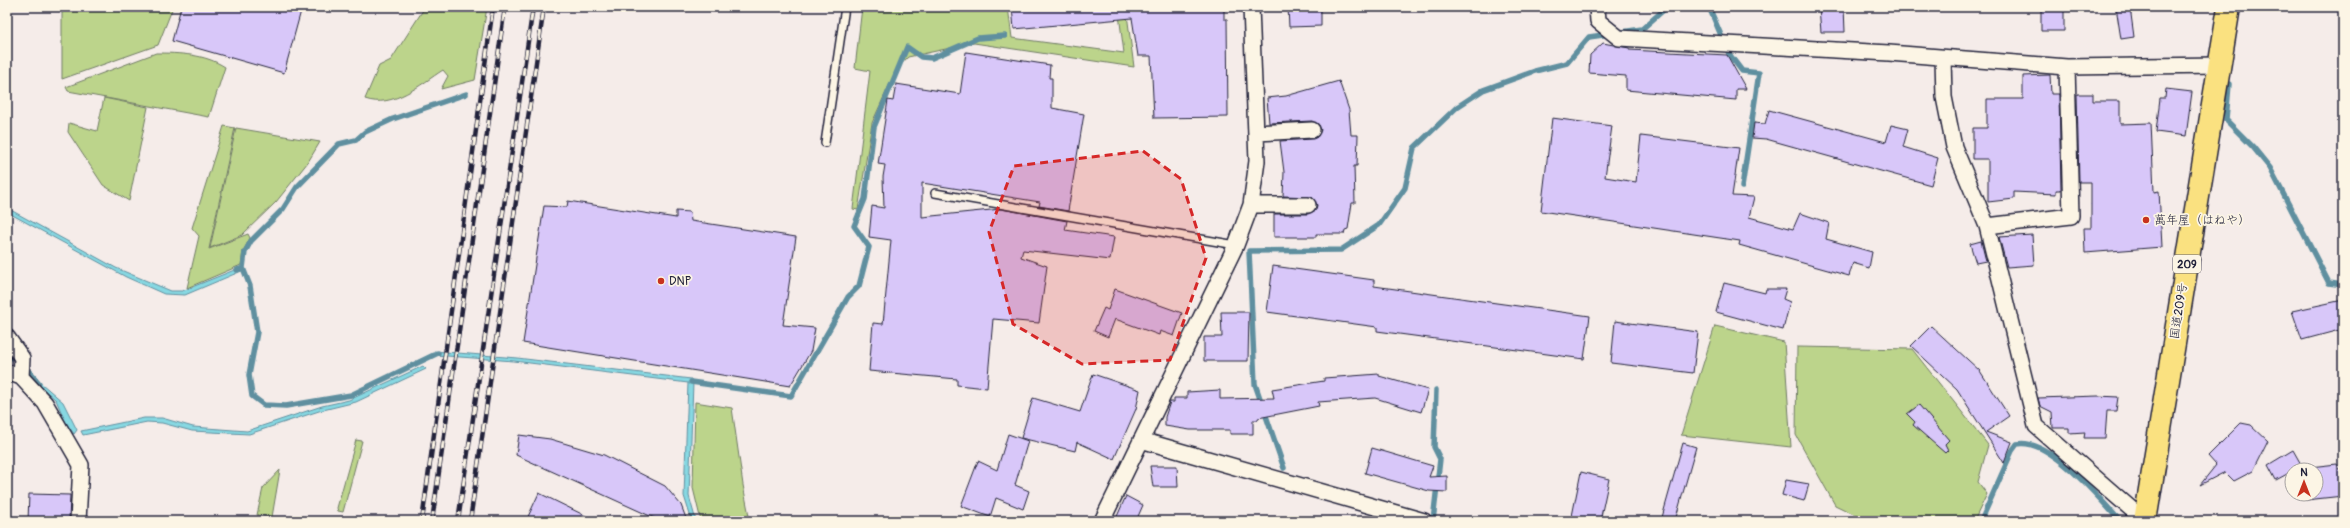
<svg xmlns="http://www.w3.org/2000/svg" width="2350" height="528" font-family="Pangolin,'Klee One',sans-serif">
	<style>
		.green { fill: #bcd48b; stroke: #6f7b63 }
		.water { fill: #87d8e2; stroke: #5f8f9f }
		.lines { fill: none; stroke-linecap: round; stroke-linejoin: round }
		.stream { stroke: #5f8f9f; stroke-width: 5.5 }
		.building { fill: #d8c7f9; stroke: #22223b }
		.lane-casing { stroke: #22223b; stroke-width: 10 }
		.street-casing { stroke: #22223b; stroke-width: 18 }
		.highway-casing { stroke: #22223b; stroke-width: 25 }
		.lane { stroke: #fcf5e5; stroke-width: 7 }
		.street { stroke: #fcf5e5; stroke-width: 15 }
		.highway { stroke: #fae180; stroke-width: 22 }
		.rail-casing { stroke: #22223b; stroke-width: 4.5 }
		.rail { stroke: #fcf5e5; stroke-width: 3; stroke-dasharray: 9; stroke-linecap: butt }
		.marked { fill: #d62828; fill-opacity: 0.2; stroke: #d62828; stroke-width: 3; stroke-dasharray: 8 5; stroke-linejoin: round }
		.poi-dot { fill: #c8321e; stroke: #fcf5e5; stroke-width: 1.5 }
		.labels { text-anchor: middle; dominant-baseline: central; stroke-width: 3.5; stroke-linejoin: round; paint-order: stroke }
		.shield { fill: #fcf5e5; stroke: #63616e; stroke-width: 1 }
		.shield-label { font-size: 11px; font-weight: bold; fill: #22223b }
		.poi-label { font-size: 12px; fill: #22223b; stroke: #fcf5e5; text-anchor: start }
		.street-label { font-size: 12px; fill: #22223b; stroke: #fcf5e5 }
	</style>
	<rect width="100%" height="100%" fill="#f5ece9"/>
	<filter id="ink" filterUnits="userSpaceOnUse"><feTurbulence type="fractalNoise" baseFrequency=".025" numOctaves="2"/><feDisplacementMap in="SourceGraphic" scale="8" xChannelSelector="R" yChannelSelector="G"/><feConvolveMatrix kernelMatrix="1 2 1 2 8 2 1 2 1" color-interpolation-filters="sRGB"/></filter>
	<g filter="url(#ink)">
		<path class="green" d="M62,7H173L158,45L62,79Z
			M425,7H487L475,80L441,89L448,76L443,70C421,84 393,109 365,99L379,66L391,60Z
			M862,7H1008L1012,38L1124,53L1118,7H1126L1134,67L974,43L908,57L896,70L872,123L858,210L853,209L870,71L855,68Z
			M156,53C179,53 205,54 225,67L209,117L68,91L66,87Z
			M104,98L148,107L129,201L103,185L68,132L69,123L97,131Z
			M224,126L235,128L209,249L248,234L250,238L243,251L241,265L187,288L199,236L192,228Z
			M236,128L320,142L308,162L276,202L242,235L210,248Z
			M1715,326L1784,342L1791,447L1681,435Z
			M1797,347L1912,349L1988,445L1978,482L1987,494L1974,521H1868L1835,505L1796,435Z
			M695,402L732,408L743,485L750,521H701L693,488Z
			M356,440L362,441L343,512L338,511L337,508Z
			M280,470L272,517L257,515L263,488Z"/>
		<path class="water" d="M7,208L116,268L171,291H182L242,267L244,270L185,295L164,294L126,277L7,212Z
			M434,351L517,358L691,379L693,383L689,496L696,521H692L684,496L688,383L514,361L433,355Z
			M423,366L426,369L356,402L319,411L249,434L192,431L162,423L147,422L83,435L81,431L144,418H162L193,427L247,431L322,406L349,400Z
			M35,378L63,402L77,430L74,434L66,423L56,400L33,380Z"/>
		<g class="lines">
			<path class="stream" d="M1709,7L1729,54L1742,71L1759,73L1742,187
				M1622,32L1642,29L1667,7
				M2229,84L2226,120L2253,147L2270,168L2329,283L2343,285
				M243,268L245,252L251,241L283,209L297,187L339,144L356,140L365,132L393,119L466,94
				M237,270L243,268L250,286L257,332L249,375L252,396L264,405L286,406L351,395L438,353
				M7,361L14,354
				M25,367L39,383
				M691,382L791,396L848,297L859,286L869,247L854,226L865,199L874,127L907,47L921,57L932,58L978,38L1005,36
				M1284,468L1255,384L1249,251L1341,250L1379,225L1405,188L1414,148L1457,107L1483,90L1535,71L1567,63L1589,37L1610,34
				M1433,521L1440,459L1434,447L1436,390
				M1981,521L2012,451L2017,444C2049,437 2100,499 2120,521
				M2342,521L2343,513"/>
		</g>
		<path class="building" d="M181,7H302L284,73L172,41Z
			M1012,7H1224V19H1227L1228,117L1154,118L1151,56H1138L1132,18L1014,29Z
			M1321,7V26L1289,27L1288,8Z
			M1819,7H1844L1845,32H1821Z
			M2041,7H2064V31H2041Z
			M2116,7H2130L2134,37L2121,39Z
			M1603,43L1629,48V50L1727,55L1746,89H1736V100L1626,90V76L1589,73L1590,55Z
			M966,52L1050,65L1049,78H1052V108L1084,114L1068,211L1039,206L1040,202L922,183V217L1001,209L1067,221L1065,230L1114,237L1110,260L1023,250L1021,257L1047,266L1039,323L993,319L987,388L957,385V379L869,371L873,323L883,324L891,240L869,237L872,206L884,208L883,177L885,165L878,164L888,100L893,101L896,84L960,94Z
			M2050,75L2051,94H2059L2061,190H2056V194L2014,192V199L1988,202V159H1973V128H1987V99H2023V76Z
			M1339,81L1349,110L1351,135H1358L1357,166H1354L1355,203H1352L1348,229L1345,230L1344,234H1316V237H1274V214H1308L1316,210L1317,205L1312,197L1283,196L1284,172L1280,141L1313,139L1317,137L1321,130L1319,125L1312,121L1269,123L1267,98L1286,96Z
			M2166,89L2192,92L2186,136L2156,132L2160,98H2165Z
			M2077,94H2093V101H2120V124L2151,123L2154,192L2159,191L2162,247L2085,253L2084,228H2091V182H2079Z
			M1769,110L1886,142L1891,125L1908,129L1903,147L1938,158L1931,185L1766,139L1752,138L1754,123L1765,124Z
			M1552,118L1612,126L1605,177L1636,182L1641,136L1739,148L1732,196L1754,197L1749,217L1793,229L1800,213L1829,223L1826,239L1872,252L1869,268L1853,263L1849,276L1739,245L1740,241L1541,211Z
			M568,201L676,218V211L690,212L691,221L796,237L783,325L815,328L811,351L790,386L523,343L544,206L567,207Z
			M2032,235L2034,265L2007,267L1999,237Z
			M1981,241L1986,261L1976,263L1970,244Z
			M1273,266L1374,280V286L1590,316L1584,359L1377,331V327L1267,312Z
			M1724,283L1765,293L1766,289H1786L1783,299L1790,302L1783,330L1716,312Z
			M1115,289L1182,313L1174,336L1160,331L1159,335L1115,319L1108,337L1094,331L1104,308L1108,310Z
			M2343,300V329L2302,340L2292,311Z
			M1221,312H1249L1248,361H1204V337H1222Z
			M1615,321L1698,332L1693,373L1611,363Z
			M1931,326L1980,371L2009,416L1986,432L2012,442L2004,463L1957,389L1911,346Z
			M1093,374L1140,390L1136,409L1114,459L1077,442L1075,451L1021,438L1033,398L1080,412Z
			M1379,374V376L1428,390L1421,412L1375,398L1318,402L1319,406L1258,418V420H1253V434H1230V430H1190L1165,426V417L1170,402H1174V398H1187V392L1220,390V399L1274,398L1272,389L1324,381V378Z
			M2098,396L2118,397L2116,411H2107L2105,438H2084L2085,432L2069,433V428H2053L2052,412L2040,406L2038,398Z
			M1919,405L1949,440L1945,444L1948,450L1945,453L1913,425L1915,422L1907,414Z
			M2241,423L2251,425L2268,441L2253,471L2234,481L2225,472L2200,485L2216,465L2208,456Z
			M1008,434L1028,441L1015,485L1029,491L1023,509L996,498L990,517L961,506L978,461L997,470Z
			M519,435L550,439L604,455L665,486L681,505L687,521H661L516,455Z
			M1683,443L1696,447L1675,521H1661Z
			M1372,448L1433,466L1429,477L1447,476V492L1429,491L1365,473Z
			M2293,450L2302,466L2276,480L2268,465Z
			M2337,464L2343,475V496L2306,500L2305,494H2316V470H2301V468Z
			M1150,466H1177L1178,487H1153Z
			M1581,472L1609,479L1600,521H1571Z
			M1786,480L1809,484L1804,501L1782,495Z
			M539,493L596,521H526Z
			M29,494L70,495L69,521H28Z
			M1126,496L1143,505L1136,521H1115Z"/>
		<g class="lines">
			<defs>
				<path id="lane" d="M825,143L845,7
					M935,193L1236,245"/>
				<path id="street" d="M1597,7L1598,21L1619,38L1889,53L2067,67L2220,65
					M1943,58L1944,97L1954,147L1987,226L2036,426L2145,521
					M1256,133L1312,130
					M1251,205H1308
					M1987,226L2071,216L2067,67
					M7,337L22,358L21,377
					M7,372L21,377L45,403L81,465L78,521
					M1141,440L1424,521
					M1102,521L1236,245L1251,205L1257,161L1251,7"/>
				<path id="highway" d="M2145,521L2229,7"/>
			</defs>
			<use href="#lane" class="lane-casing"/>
			<use href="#street" class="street-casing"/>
			<use href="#highway" class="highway-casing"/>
			<use href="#lane" class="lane"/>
			<use href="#street" class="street"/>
			<use href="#highway" class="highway"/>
			<defs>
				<path id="rail" d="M422,521L493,7
					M432,521L505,7
					M458,521L533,7
					M470,521L544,7"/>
			</defs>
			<use href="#rail" class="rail-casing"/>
			<use href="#rail" class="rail"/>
		</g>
	</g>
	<path class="marked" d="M1143,151L1181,179L1206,258L1170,360L1082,364L1013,324L989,232L1014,166Z"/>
	<g class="poi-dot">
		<circle cx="2146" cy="220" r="4"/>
		<circle cx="661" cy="281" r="4"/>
	</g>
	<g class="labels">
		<rect class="shield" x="2173" y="255" width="28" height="18" rx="3"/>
		<g class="shield-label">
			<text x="2187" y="264">209</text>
		</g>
		<g class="poi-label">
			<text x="2154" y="220">萬年屋（はねや）</text>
			<text x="669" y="281">DNP</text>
		</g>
		<g class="street-label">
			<text transform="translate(2179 311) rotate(-81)">国道209号</text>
		</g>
	</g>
	<rect width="2350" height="528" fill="none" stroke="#fcf5e5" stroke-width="24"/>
	<rect x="12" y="12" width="2326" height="504" fill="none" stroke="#22223b" stroke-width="1.5" filter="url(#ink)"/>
	<g transform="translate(2304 482)"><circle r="19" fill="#fcf5e5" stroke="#a5a1a1"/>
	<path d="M0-3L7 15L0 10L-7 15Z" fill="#c8321e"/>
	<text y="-6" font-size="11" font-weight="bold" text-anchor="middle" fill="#22223b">N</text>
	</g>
</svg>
